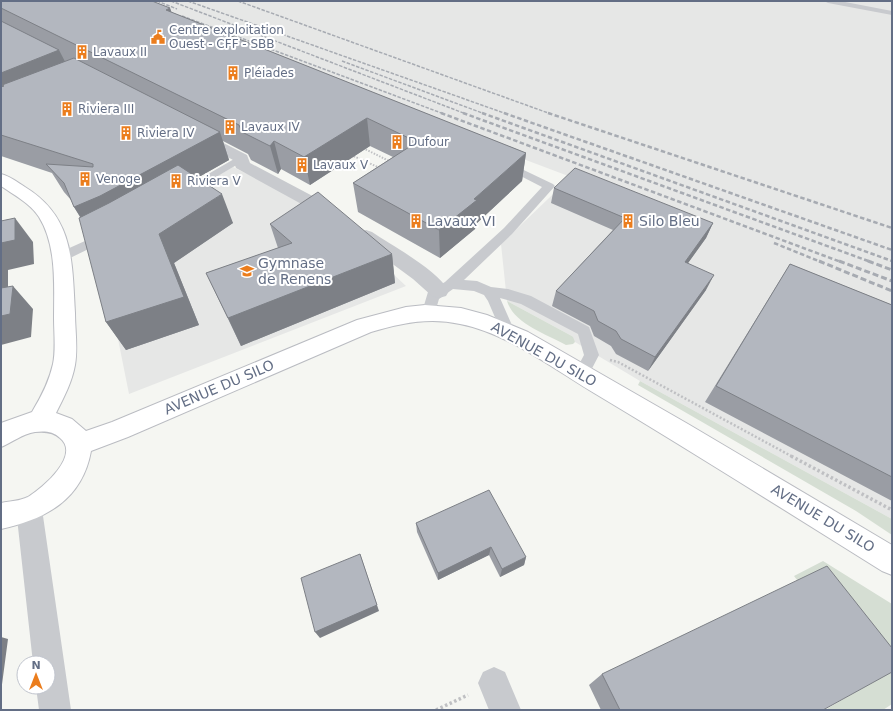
<svg xmlns="http://www.w3.org/2000/svg" width="893" height="711" font-family="'DejaVu Sans',sans-serif">
	<style>
		.built { fill: #e6e7e6 }
		.green { fill: #d5ded3 }
		.lines { fill: none; stroke-linecap: round; stroke-linejoin: round }
		.secondary-casing { stroke: #babcc2; stroke-width: 2 }
		.path-far2 { stroke: #bfc0c3; stroke-width: 2; stroke-dasharray: 1.5 1.5; stroke-linecap: butt }
		.path-far1 { stroke: #bfc0c3; stroke-width: 2.5; stroke-dasharray: 2 2; stroke-linecap: butt }
		.path { stroke: #bfc0c3; stroke-width: 3.5; stroke-dasharray: 2.5 2.5; stroke-linecap: butt }
		.lane { fill: #c8cace; fill-rule: evenodd }
		.street { fill: #c8cace; fill-rule: evenodd }
		.secondary { fill: #fff; fill-rule: evenodd }
		.rail-far2 { stroke: #a7abb2; stroke-width: 1.5; stroke-dasharray: 3.5 1.5; stroke-linecap: butt }
		.rail-far1 { stroke: #a7abb2; stroke-width: 2.5; stroke-dasharray: 4.5 2.5; stroke-linecap: butt }
		.rail { stroke: #a7abb2; stroke-width: 3; stroke-dasharray: 6 3; stroke-linecap: butt }
		.wall { fill: #9a9da4 }
		.shaded-wall { fill: #7d8086 }
		.building { fill: #b3b7bf; stroke: #7d8086 }
		.labels { text-anchor: middle; dominant-baseline: central; stroke-width: 4; stroke-linejoin: round; paint-order: stroke }
		.far-poi-label { font-size: 12px; fill: #636e85; stroke: #fff; text-anchor: start }
		.poi-label { font-size: 14px; fill: #636e85; stroke: #fff; text-anchor: start }
		.street-label { font-size: 14px; fill: #636e85; stroke: #fff }
	</style>
	<rect width="100%" height="100%" fill="#f5f6f2"/>
	<path class="built" d="M102,1H892V519L640,381L575,342L570,335L507,301L501,244L571,177Z
		M233,167L329,214L406,286L129,394L99,244Z"/>
	<path class="green" d="M507,301L570,335L573,337L575,342L573,344L566,345C546,334 514,324 507,301Z
		M640,381L892,519V535L856,511L638,385Z
		M823,561L892,604V704L883,710H825L874,681L794,576Z"/>
	<g class="lines">
		<defs>
			<path id="secondary" d="M1,174C10,176 17,182 25,187C74,217 72,261 75,313C75,330 78,348 75,365C72,382 64,397 56,413L72,419L86,431L112,422L357,320L406,307L425,305L461,308L487,315L528,332L688,424L892,545V575L882,571C786,511 691,451 594,393C554,369 507,333 460,324C430,317 401,323 371,332L128,437L91,451C82,500 46,519 1,529V503C10,501 20,501 28,497C43,488 81,455 60,438C53,431 44,431 35,432C22,434 13,442 1,447V423L32,412C41,397 49,382 53,364C56,350 54,333 54,318C54,285 57,246 39,217C30,203 14,195 1,186Z"/>
		</defs>
		<use href="#secondary" class="secondary-casing"/>
		<path class="path-far2" d="M363,148L391,162
			M351,155L380,168"/>
		<path class="path-far1" d="M610,360L618,362L793,457"/>
		<path class="path" d="M791,456L892,510
			M436,710L468,695"/>
		<path class="lane" d="M824,1H840L892,11V15L828,3Z
			M241,155L245,156L246,158L245,160L189,193L185,195L179,191Z
			M505,161L553,184L555,186L512,234L464,280L477,281L491,287L508,289L531,296L589,327L599,355L587,378L582,380L577,378L574,374L584,355L578,334L521,304L500,298L515,332L513,336L508,338L503,336L488,301L484,295L474,291L453,289L439,299L434,316L429,317L424,316L422,312L428,292L445,282L504,228L542,187L501,166L499,164L501,162Z
			M105,232L109,233L111,236L109,239L66,260H56L55,257L56,254Z"/>
		<path class="street" d="M200,131L247,155L250,163L339,210L342,214L339,218L333,220L327,218L236,168L233,160L195,139L192,136L195,133Z
			M366,230L372,232C393,246 437,270 449,291L446,296L439,298L432,296L413,279L360,240L357,236L360,232Z
			M29,496L38,500L42,509L71,710H39L36,687H48V663H33L16,509L20,500Z
			M494,667L505,672L521,710H489L478,683L483,672Z"/>
		<use href="#secondary" class="secondary"/>
		<path class="rail-far2" d="M157,1L177,9
			M171,1L466,114
			M188,1L507,114
			M238,1L551,114
			M182,16L444,114
			M342,61L485,114"/>
		<path class="rail-far1" d="M441,113L841,262
			M463,113L871,262
			M482,113L892,261
			M504,113L892,250
			M548,113L892,228
			M774,243L821,262"/>
		<path class="rail" d="M819,261L892,291
			M839,261L892,281
			M868,261L892,270"/>
	</g>
	<path class="wall" d="M1,1L170,8L171,12L526,153L522,181L476,224L475,229L440,258L358,212L353,183L393,157L370,146L310,185L281,169L278,174L251,160L248,154L223,141L229,160L197,178L233,223L174,263L199,325L126,350L106,322L80,217L74,207L71,200L64,192L52,173L1,156Z
		M554,188L713,223L706,238L688,263L706,290L648,371L616,354L611,346L594,336L590,326L552,306L556,291L613,230L551,203Z
		M270,224L392,254L395,283L241,346L206,273L278,248Z
		M790,264L892,305V501L705,402Z
		M416,523L526,557L524,565L500,577L489,555L438,580L417,532Z
		M602,674L823,710H601L589,685Z"/>
	<path class="shaded-wall" d="M170,8L179,34L166,10Z
		M59,50L73,77L4,86L2,85L13,102L1,96V73Z
		M367,118L370,146L310,185L304,157Z
		M220,132L229,160L116,224L92,235L74,207Z
		M274,141L281,169L278,174L270,146Z
		M526,153L522,181L476,224L475,229L440,258L439,230Z
		M222,194L233,223L174,263L199,325L126,350L106,322L159,234Z
		M15,218L33,242L34,264L8,270V314L13,286L33,309L31,337L1,345V243Z
		M713,223L706,238L678,277L685,262Z
		M392,254L395,283L241,346L228,318Z
		M714,275L706,290L648,371L655,357Z
		M491,547L489,555L438,580V573Z
		M360,554L379,611L320,638L315,632Z
		M526,557L524,565L500,577L502,569Z
		M1,637L8,639L1,692Z"/>
	<path class="building" d="M1,1H152L170,8L166,10L526,153L474,199L477,200L439,230L353,183L417,142L367,118L304,157L274,141L270,146L242,132L239,125L1,8Z
		M1,21L59,50L1,73Z
		M74,58L220,132L100,196L74,207L64,183L46,164L93,167V164L1,135V87L4,86L2,85Z
		M178,165L222,194L159,234L184,297L106,322L79,218L109,203Z
		M575,168L713,223L685,262L714,275L655,357L621,339L616,331L598,321L594,311L556,291L625,218L554,188Z
		M318,192L392,254L228,318L206,273L292,243L270,224Z
		M15,218V240L1,243V221Z
		M790,264L892,305V477L716,386Z
		M13,286L10,314L1,316V288Z
		M489,490L526,557L502,569L491,547L438,573L416,523Z
		M360,554L377,605L315,632L301,578Z
		M827,566L892,648V672L823,710H620L602,674Z"/>
	<defs>
		<symbol id="civic-bare" viewBox="-9 -9 18 18"><path d="M-.6-6.5H3V-4.5H.6V-3L4-1V1h2V6H-6V1h2V-1L-.6-3ZM-1.2 2.5V6h2.4V2.5Z" fill="#eb7d1d" stroke="#fff" stroke-width="2.5" paint-order="stroke"/></symbol>
		<symbol id="building-bare" viewBox="-9 -9 18 18"><path d="M-4-6H4V6H1V3H-1V6H-4ZM-2.5-4.3h1.7v1.8h-1.7ZM.8-4.3h1.7v1.8H.8ZM-2.5-1h1.7V.8h-1.7ZM.8-1h1.7V.8H.8Z" fill="#eb7d1d" stroke="#fff" stroke-width="2.5" paint-order="stroke"/></symbol>
		<symbol id="university-bare" viewBox="-9 -9 18 18"><path d="M0-5L7-2L0 1L-7-2ZM-4 1L0 2.5L4 1V4Q0 6-4 4Z" fill="#eb7d1d" stroke="#fff" stroke-width="2.5" paint-order="stroke"/></symbol>
	</defs>
	<g fill-rule="evenodd">
		<use href="#civic-bare" x="148" y="27" width="20" height="20"/>
		<use href="#building-bare" x="72" y="42" width="20" height="20"/>
		<use href="#building-bare" x="223" y="63" width="20" height="20"/>
		<use href="#building-bare" x="57" y="99" width="20" height="20"/>
		<use href="#building-bare" x="220" y="117" width="20" height="20"/>
		<use href="#building-bare" x="116" y="123" width="20" height="20"/>
		<use href="#building-bare" x="387" y="132" width="20" height="20"/>
		<use href="#building-bare" x="292" y="155" width="20" height="20"/>
		<use href="#building-bare" x="75" y="169" width="20" height="20"/>
		<use href="#building-bare" x="166" y="171" width="20" height="20"/>
		<use href="#building-bare" x="406" y="211" width="20" height="20"/>
		<use href="#building-bare" x="618" y="211" width="20" height="20"/>
		<use href="#university-bare" x="237" y="261" width="20" height="20"/>
	</g>
	<g class="labels">
		<g class="far-poi-label">
			<text x="169" y="30">Centre exploitation<tspan x="169" dy="14">Ouest - CFF - SBB</tspan></text>
			<text x="93" y="52">Lavaux II</text>
			<text x="244" y="73">Pléiades</text>
			<text x="78" y="109">Riviera III</text>
			<text x="241" y="127">Lavaux IV</text>
			<text x="137" y="133">Riviera IV</text>
			<text x="408" y="142">Dufour</text>
			<text x="313" y="165">Lavaux V</text>
			<text x="96" y="179">Venoge</text>
			<text x="187" y="181">Riviera V</text>
		</g>
		<g class="poi-label">
			<text x="427" y="221">Lavaux VI</text>
			<text x="639" y="221">Silo Bleu</text>
			<text x="258" y="263">Gymnase<tspan x="258" dy="16">de Renens</tspan></text>
		</g>
		<g class="street-label">
			<text transform="translate(544 354) rotate(29)">AVENUE DU SILO</text>
			<text transform="translate(219 387) rotate(-23)">AVENUE DU SILO</text>
			<text transform="translate(823 518) rotate(31)">AVENUE DU SILO</text>
		</g>
	</g>
	<rect width="893" height="711" fill="none" stroke="#636e85" stroke-width="4"/>
	<g transform="translate(36 675)"><circle r="19" fill="#ffffff" stroke="#c1c5ce"/>
	<path d="M0-3L7 15L0 10L-7 15Z" fill="#eb7d1d"/>
	<text y="-6" font-size="11" font-weight="bold" text-anchor="middle" fill="#636e85">N</text>
	</g>
</svg>
